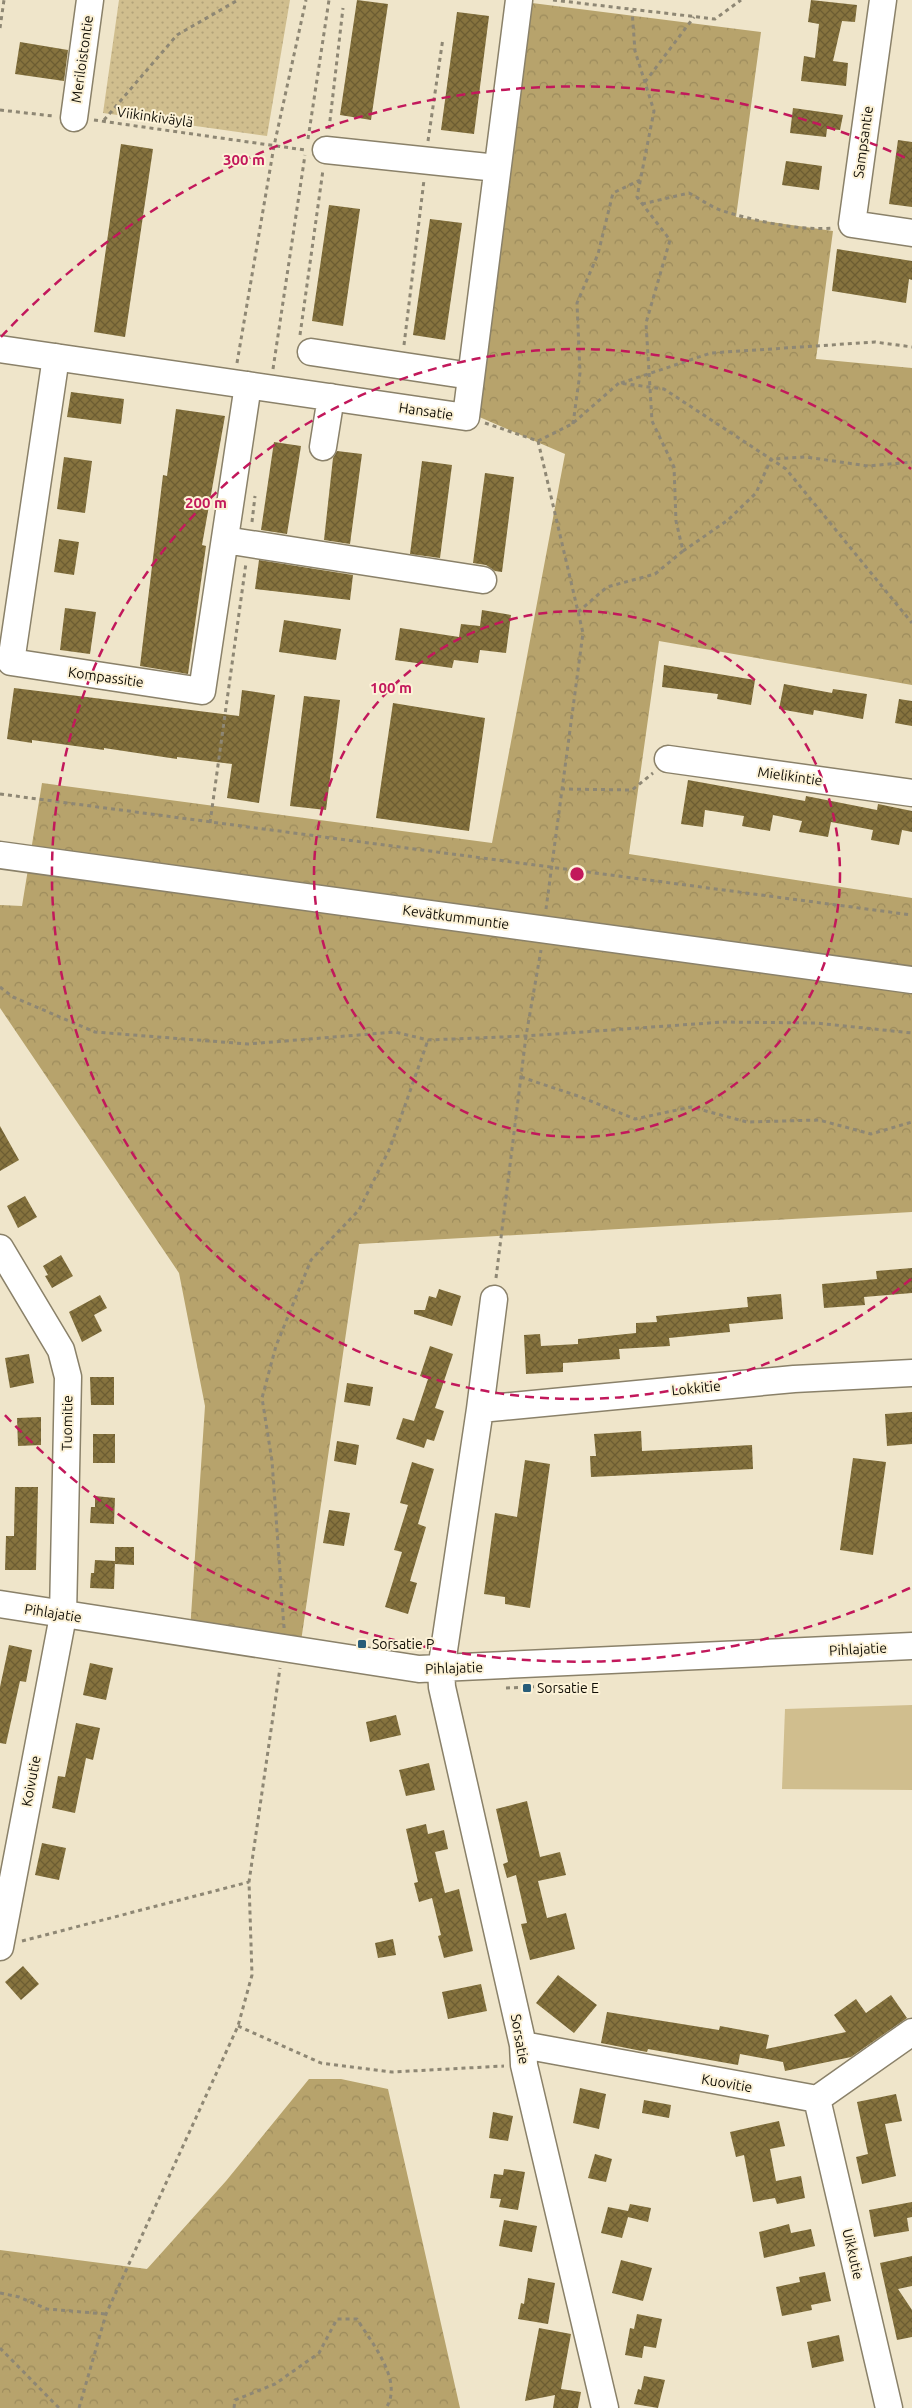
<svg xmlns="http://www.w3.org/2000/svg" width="912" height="2408" font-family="Ubuntu,sans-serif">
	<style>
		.grass { fill: #d0be8e }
		.forest { fill: url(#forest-crowns) }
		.park { fill: url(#park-dots) }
		.building { fill: url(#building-cross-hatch) }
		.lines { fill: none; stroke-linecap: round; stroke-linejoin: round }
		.minor-casing { stroke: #8a8169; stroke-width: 29 }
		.path { stroke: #8e8774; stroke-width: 3; stroke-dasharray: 4 4; stroke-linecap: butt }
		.minor { stroke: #fff; stroke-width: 26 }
		.ring { fill: none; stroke: #c2185b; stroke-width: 2.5; stroke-dasharray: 9 6 }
		.poi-dot { fill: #285d79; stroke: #fcf2d7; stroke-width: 2 }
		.labels { text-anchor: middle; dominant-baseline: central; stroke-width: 4; stroke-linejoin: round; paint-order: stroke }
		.street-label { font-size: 14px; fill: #120f06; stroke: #fcf2d7 }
		.poi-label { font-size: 14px; fill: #120f06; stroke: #fcf2d7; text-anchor: start }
		.centre { fill: #c2185b; stroke: #fcf2d7; stroke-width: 2.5 }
		.ring-label { font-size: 15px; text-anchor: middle; font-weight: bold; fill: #c2185b; stroke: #fcf2d7; stroke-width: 4; stroke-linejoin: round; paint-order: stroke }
	</style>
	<defs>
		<pattern id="forest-crowns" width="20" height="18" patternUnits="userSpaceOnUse" patternTransform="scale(1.25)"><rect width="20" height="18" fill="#b7a36c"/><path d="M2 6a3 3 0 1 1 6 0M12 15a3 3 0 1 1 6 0" fill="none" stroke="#9c8b5c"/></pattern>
		<pattern id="park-dots" width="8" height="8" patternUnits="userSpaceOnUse" patternTransform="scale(1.25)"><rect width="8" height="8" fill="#d0be8e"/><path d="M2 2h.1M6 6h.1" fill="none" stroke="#b2a279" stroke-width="1.8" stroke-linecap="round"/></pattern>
		<pattern id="building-cross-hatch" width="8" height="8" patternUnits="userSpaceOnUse" patternTransform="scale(1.25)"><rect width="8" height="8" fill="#86733e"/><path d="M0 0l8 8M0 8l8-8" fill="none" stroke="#6c5d32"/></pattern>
	</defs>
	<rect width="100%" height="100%" fill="#efe5ca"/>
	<path class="grass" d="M912,1705V1790L782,1789L785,1709Z"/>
	<path class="forest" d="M532,3L761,32L736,217L833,231L816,359L912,368V685L659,641L629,854L912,898V1212L359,1244L298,1662L189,1646L205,1406L179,1273L0,1008V905L22,906L42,783L492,843L565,454L477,416Z
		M309,2079H341L388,2089L460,2408H0V2250L147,2269L226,2181Z"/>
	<path class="park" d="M119,0H290L267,136L103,113Z"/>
	<path class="building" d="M357,0L388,4L371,120L340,115Z
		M811,0L857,5L855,22L842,21L833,61L848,63L846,86L801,81L804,56L815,58L819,24L808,22Z
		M457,12L489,16L474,134L441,130Z
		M20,42L68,50L64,81L15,74Z
		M793,108L843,115L840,130L827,129L826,137L790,133Z
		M898,140L912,142V207L889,204Z
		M121,144L153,149L125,337L94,332Z
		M786,161L822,166L819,190L782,185Z
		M329,205L360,209L343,326L312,321Z
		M430,219L462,223L445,340L413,335Z
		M837,249L912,261V280L909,279L906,303L832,291Z
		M71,392L124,399L121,424L67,417Z
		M176,409L225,416L202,545L206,546L188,674L140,666L163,475L167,476Z
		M274,442L301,446L287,534L261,530Z
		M337,451L362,454L350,544L324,540L333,458Z
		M64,457L92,461L85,513L57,509Z
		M422,461L452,465L440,558L410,554Z
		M485,473L514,477L502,572L495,571L486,565L473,563Z
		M59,539L79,542L74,575L54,572Z
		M259,560L353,575L350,600L255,589Z
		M65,608L96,612L90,654L60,650Z
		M482,610L511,615L506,653L480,650L478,663L454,660L452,668L395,660L400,628L459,637L461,624L480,626Z
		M284,620L341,629L336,660L279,652Z
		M664,665L755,680L751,705L717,699L718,694L662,687Z
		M784,684L832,693L833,689L867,694L863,719L814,710L813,715L779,709Z
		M14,688L239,716L242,690L275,695L259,803L227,798L232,764L177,757V759L104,748V750L32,740V743L7,739Z
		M304,696L340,700L326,810L290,806Z
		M899,699L912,701V726L895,723Z
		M393,703L485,718L469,831L376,818Z
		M688,780L805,801L806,796L877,810L878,804L912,811V832L902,830L899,845L871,840L873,830L831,822L828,837L799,832L802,821L773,815L770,831L742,826L744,816L705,810L703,827L681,824Z
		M0,1126L19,1160L0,1171Z
		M25,1196L37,1217L18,1228L7,1206Z
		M61,1255L73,1276L52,1288L45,1276L48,1275L43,1266Z
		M912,1268V1293L864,1297L865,1305L824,1308L822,1284L877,1279L876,1271Z
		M439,1289L461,1296L452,1326L414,1314V1310H428H425L429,1296L436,1298Z
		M781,1294L783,1319L729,1324L730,1332L669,1338L670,1346L619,1349L620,1359L563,1363V1372L526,1374L524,1335L540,1334L541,1346L578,1344V1339L636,1333V1323L657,1322L656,1316L748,1307L747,1297Z
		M100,1295L107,1308L94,1315L102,1331L82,1342L69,1312Z
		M430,1346L453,1354L435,1408L444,1411L434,1441L427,1439L424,1448L396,1439L403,1418L414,1421L428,1379L420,1376Z
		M29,1354L34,1383L10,1388L5,1358Z
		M90,1377H114V1405H91Z
		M347,1383L373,1387L370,1406L344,1402Z
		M912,1412V1444L887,1446L885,1414Z
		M41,1417V1445L18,1446L17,1418Z
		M641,1431L642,1451L752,1445L753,1469L591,1477L590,1456H596L594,1434Z
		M93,1434H115V1463H93Z
		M337,1441L359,1445L356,1465L334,1461Z
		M853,1458L886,1462L873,1555L840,1550Z
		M525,1460L550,1464L530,1608L505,1604V1597L484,1594L495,1513L517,1517Z
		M412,1462L434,1469L418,1524L426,1527L410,1581L417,1583L408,1614L385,1607L402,1552L394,1550L408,1505L400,1503Z
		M15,1487H38L36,1570H5L6,1536H14Z
		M95,1496L115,1498L114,1524L90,1523L91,1507H95Z
		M329,1510L350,1513L344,1546L323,1543Z
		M115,1547H134V1565L115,1564Z
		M95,1560L115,1561L114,1589L90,1588L91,1573H94Z
		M9,1645L32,1650L26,1682L20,1681L6,1744L0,1743V1687Z
		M90,1663L113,1668L106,1700L83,1695Z
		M396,1715L401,1735L370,1742L366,1722Z
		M76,1723L100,1728L93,1760L86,1758L75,1813L52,1808L58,1776L65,1777Z
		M429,1763L435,1790L406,1796L399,1770Z
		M527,1801L540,1857L560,1852L566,1875L538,1881L547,1918L566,1913L575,1949L530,1960L521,1924L527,1923L516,1875L507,1878L503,1864L508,1862L496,1809Z
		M426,1824L428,1834L444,1830L448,1849L435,1852L445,1893L459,1889L473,1951L444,1958L438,1936L441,1935L432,1898L419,1902L414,1883L418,1882L406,1829Z
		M42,1843L66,1848L59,1880L35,1875Z
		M393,1939L396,1955L378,1958L375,1943Z
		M23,1966L39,1984L21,2000L5,1982Z
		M558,1975L597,2005L574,2033L536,2003Z
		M481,1984L487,2011L448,2019L442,1992Z
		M891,1995L907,2018L851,2057L785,2071L783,2062L740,2054L738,2065L648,2049L647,2052L601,2043L607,2012L719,2030L720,2026L769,2035L766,2049L846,2032L834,2015L856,1999L866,2013Z
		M580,2088L606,2094L599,2129L573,2123Z
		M896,2094L902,2121L885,2124L896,2176L862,2184L856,2157L868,2154L857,2102Z
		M644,2100L671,2105L669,2118L642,2113Z
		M493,2112L513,2116L508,2141L489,2138Z
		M779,2121L785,2146L770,2149L776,2181L801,2176L805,2198L777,2204L775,2198L753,2202L744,2155L736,2157L730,2132Z
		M595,2154L612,2159L606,2182L588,2178Z
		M504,2169L525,2172L518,2210L499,2207L501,2199L490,2198L494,2174L503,2175Z
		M912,2202V2217L907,2218L909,2231L874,2237L869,2210Z
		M630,2204L651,2208L648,2222L628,2217L622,2238L601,2233L608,2207L628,2211Z
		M504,2220L537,2226L532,2252L499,2246Z
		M789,2224L791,2233L811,2229L815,2246L764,2258L759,2232Z
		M912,2256V2286L898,2289L912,2310V2337L897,2340L880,2263Z
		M621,2260L652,2268L643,2301L612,2293Z
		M825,2272L831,2301L811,2305L812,2310L782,2316L776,2287L800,2282L799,2277Z
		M528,2278L555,2283L548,2324L518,2319L521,2303L524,2304Z
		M637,2314L662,2319L656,2348L644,2346L642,2358L625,2355L630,2328L634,2329Z
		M539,2328L571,2334L561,2389L581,2392L578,2408H553L555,2395L525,2401Z
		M839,2335L844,2361L812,2368L807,2342Z
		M644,2376L665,2380L658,2408L634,2404L638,2389L641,2390Z"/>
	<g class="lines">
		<defs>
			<path id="minor" d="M883,0L852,224L912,233
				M74,118L90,0
				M326,150L497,168
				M0,349L466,417L519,0
				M311,352L471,376
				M56,357L11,662L202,691L248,385
				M323,447L331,397
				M225,540L483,580
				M668,759L912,793
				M0,855L912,980
				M0,1248L61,1350L68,1377L63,1616L0,1947
				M494,1299L480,1409L441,1670L442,1687L523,2045L524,2065L605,2408
				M480,1409L794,1379L912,1373
				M0,1604L419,1669L912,1646
				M523,2045L817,2099L912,2032
				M817,2099L889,2408"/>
		</defs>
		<use href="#minor" class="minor-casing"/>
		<path class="path" d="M553,0L715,19L741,0
			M0,28L4,0
			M645,82L694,17
			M0,110L53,116
			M94,120L305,150
			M104,120L177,35L238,0
			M329,129L343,8
			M308,139L329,0
			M428,141L443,38
			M642,204L689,193C700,199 711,207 723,211C756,221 798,231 833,228
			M300,335L323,170
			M404,345L424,180
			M237,363L274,146L306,0
			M273,369L305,155
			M621,383L711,353L875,342L912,347
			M485,423L538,441L572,424L619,383L664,389L786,469L912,623
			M573,424L580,373L577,303L598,254L613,193L640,180
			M538,441L583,633L546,909
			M252,522L255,496
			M683,551L728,520L756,493L771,459L806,457L868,466L912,462
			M578,612L607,587L655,574L683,551L676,521L674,467L652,421L646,323L670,240L637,197L654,111L635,51L632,10
			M561,789L632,790L653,773
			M0,794L912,915
			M210,823L246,563
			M0,987L13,997L95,1032L248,1044L395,1032L428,1040L526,1036L723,1022L816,1023L912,1033
			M521,1077L578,1096L635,1119L691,1107L747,1122L819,1120L871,1134L912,1122
			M496,1278L526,1036L541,950
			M284,1628L272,1461L262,1398L276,1346L311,1260L359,1210L390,1148L428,1040
			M506,1688L580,1685
			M22,1941L249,1882
			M238,2026L321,2063L392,2072L504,2066
			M0,2293L19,2297L47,2309L106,2314
			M0,2348L59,2408
			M79,2408L106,2314L238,2026L252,1975L249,1882L280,1668
			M234,2408L235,2400L275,2384L319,2353L337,2319H357C371,2342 404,2381 386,2408"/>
		<use href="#minor" class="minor"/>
	</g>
	<g class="ring">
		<circle cx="577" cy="874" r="263"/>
		<path d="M911 1279A525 525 0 1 1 911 469"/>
		<path d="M910 1588A788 788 0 0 1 1 1411M1 337A788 788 0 0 1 910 160"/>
	</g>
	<g class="poi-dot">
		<rect x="357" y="1639" width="10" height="10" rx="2.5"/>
		<rect x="522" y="1683" width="10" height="10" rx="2.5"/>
	</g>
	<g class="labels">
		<g class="street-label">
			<text transform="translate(82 59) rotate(-82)">Meriloistontie</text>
			<text transform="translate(155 117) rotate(8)">Viikinkiväylä</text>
			<text transform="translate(863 142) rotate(-82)">Sampsantie</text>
			<text transform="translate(426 411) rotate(8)">Hansatie</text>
			<text transform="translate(106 677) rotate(8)">Kompassitie</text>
			<text transform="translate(790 776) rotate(8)">Mielikintie</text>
			<text transform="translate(456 917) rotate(8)">Kevätkummuntie</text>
			<text transform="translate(696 1388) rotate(-6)">Lokkitie</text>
			<text transform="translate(67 1423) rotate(-89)">Tuomitie</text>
			<text transform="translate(53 1613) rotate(9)">Pihlajatie</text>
			<text transform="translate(858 1649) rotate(-3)">Pihlajatie</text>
			<text transform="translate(454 1668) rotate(-2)">Pihlajatie</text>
			<text transform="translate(31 1781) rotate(-79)">Koivutie</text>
			<text transform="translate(520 2039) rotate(80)">Sorsatie</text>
			<text transform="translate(727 2083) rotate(10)">Kuovitie</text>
			<text transform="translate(853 2254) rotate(77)">Uikkutie</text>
		</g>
		<g class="poi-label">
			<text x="372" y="1644">Sorsatie P</text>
			<text x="537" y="1688">Sorsatie E</text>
		</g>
	</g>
	<circle cx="577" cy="874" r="8" class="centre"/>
	<g class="ring-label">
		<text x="244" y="165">300 m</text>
		<text x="206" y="508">200 m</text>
		<text x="391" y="693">100 m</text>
	</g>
</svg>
